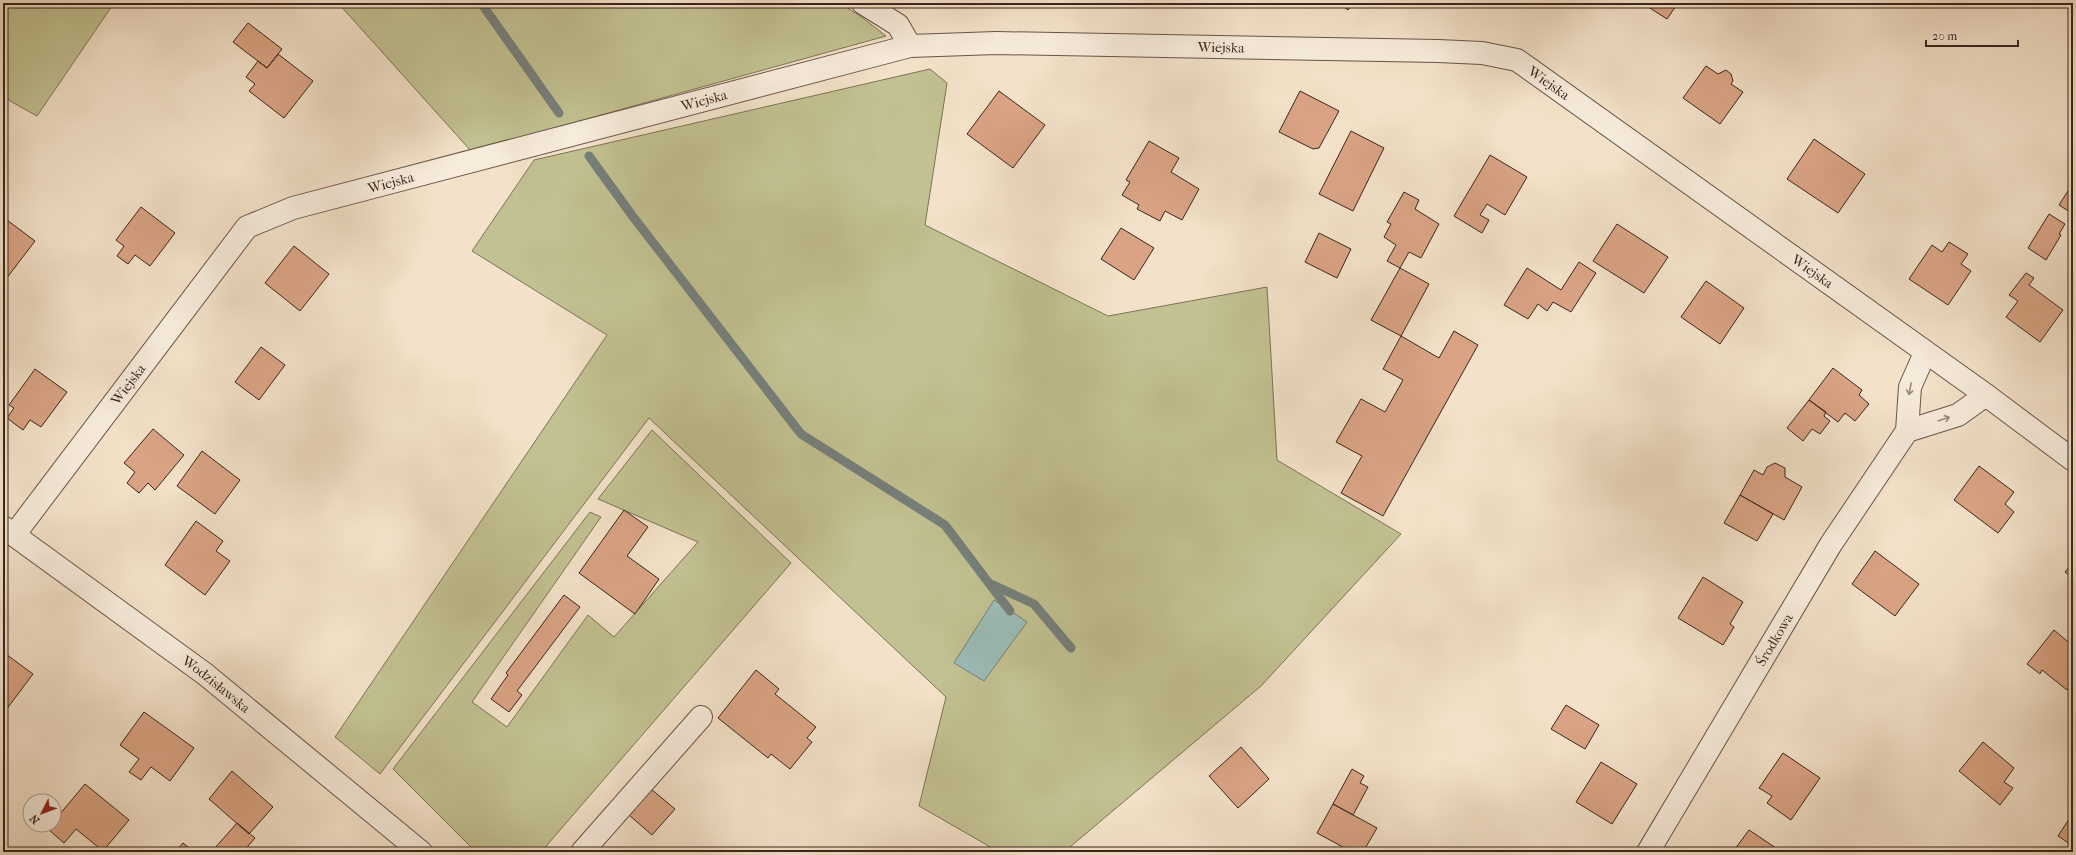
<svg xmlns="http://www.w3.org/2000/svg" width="2076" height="855" font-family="'IM FELL French Canon',serif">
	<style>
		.green { fill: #c2c191; stroke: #7e7357 }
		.water { fill: #9bbdb9; stroke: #75807b }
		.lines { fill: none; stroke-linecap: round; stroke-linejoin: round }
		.stream { stroke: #75807b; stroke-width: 9 }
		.building { fill: #daa484; stroke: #3b251d }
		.minor-casing { stroke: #695448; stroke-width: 24 }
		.minor { stroke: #f7ecdc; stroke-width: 22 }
		.oneway { stroke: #99887c }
		.labels { text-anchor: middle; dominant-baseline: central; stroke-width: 3.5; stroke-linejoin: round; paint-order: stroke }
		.street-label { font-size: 14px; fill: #3b251d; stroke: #f7ecdc }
	</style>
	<rect width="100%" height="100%" fill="#f3e2c9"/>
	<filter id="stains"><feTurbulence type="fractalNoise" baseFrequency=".005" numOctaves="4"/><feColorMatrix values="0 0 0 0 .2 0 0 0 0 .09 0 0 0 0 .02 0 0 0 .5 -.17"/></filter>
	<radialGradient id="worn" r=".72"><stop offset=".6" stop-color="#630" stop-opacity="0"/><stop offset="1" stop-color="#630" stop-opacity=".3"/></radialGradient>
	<path class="green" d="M3,3H114L37,116L3,97Z
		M338,3H840L863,18L886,36L471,151Z
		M930,69L947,83L925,225L1108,316L1267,287L1277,460L1401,534L1261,686L1064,852H999L919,806L946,697L649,418L380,774L335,737L607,335L472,251L534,160Z
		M652,430L791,563L541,852H476L393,769L590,512L601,517L472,702L507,727L588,615L614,637L698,542L598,499Z"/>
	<path class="water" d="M994,600L1027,622L984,681L954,663Z"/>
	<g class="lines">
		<path class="stream" d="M481,3L559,113
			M589,156L634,218L801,434L945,525L1010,611
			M991,584L1034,604L1071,648"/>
	</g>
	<path class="building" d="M1338,3H1353L1348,10Z
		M1642,3H1678L1667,19Z
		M248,23L282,49L267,68L233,42Z
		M278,54L313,81L284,118L249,91L255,84L246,77L258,61L267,68Z
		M1706,66L1718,74L1726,70L1731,74L1733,81L1731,84L1743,92L1720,124L1683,98Z
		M999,91L1045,125L1013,168L967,134Z
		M1300,91L1339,111L1319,148L1313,149L1279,132Z
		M1351,131L1384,148L1353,211L1319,194Z
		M1814,139L1865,174L1838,213L1787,179Z
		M1149,141L1179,158L1171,172L1199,189L1182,220L1165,211L1160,221L1137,209L1139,205L1122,195L1130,182L1126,180Z
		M1490,155L1527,177L1505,215L1487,204L1480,215L1489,220L1482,233L1454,216Z
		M2073,183V214L2059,205Z
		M1404,192L1419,200L1415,209L1439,224L1421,258L1409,252L1400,268L1387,261L1396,245L1384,237L1391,224L1387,222Z
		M141,207L175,233L150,266L135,255L128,264L117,256L124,246L116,240Z
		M2049,214L2065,224L2059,234L2061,235L2046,260L2028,248Z
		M3,217L35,241L3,283Z
		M1617,224L1668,257L1644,293L1593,261Z
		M1121,228L1154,248L1134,280L1101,259Z
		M1319,233L1351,249L1337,278L1305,262Z
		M1949,242L1968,254L1961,264L1971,271L1948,305L1909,279L1932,245L1942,252Z
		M294,246L329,274L300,311L265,283Z
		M1579,262L1596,273L1571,312L1553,302L1547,311L1538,304L1528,319L1504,305L1527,268L1561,290Z
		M1400,268L1429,284L1401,336L1371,320Z
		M2026,273L2034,278L2029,285L2063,310L2040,342L2006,317L2018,301L2009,295Z
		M1706,281L1744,308L1720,344L1681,317Z
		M1454,331L1478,345L1383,516L1341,493L1362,456L1336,442L1361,399L1385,412L1403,380L1383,369L1401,336L1439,358Z
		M261,347L285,365L259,400L235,382Z
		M1833,368L1862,390L1859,395L1869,404L1855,421L1845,413L1838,422L1809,400Z
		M35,369L67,392L41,427L30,420L23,430L7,418L14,408L9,405Z
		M1809,400L1826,412L1824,416L1830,421L1820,434L1812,429L1803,441L1787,428Z
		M153,429L184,455L155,490L148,483L139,493L127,483L135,472L124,463Z
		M202,451L240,480L215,514L177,486Z
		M1775,463L1785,468V477L1802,487L1784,520L1740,495L1754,470L1763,475L1767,467Z
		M1979,466L2014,492L2005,504L2014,512L1998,533L1954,500Z
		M1740,495L1773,514L1757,541L1724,523Z
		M624,510L648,527L627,556L659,579L635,614L579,573Z
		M196,521L223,541L216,551L230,561L205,595L165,565Z
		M1875,551L1919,584L1895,616L1852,584Z
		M2073,562V578L2065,572Z
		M1703,577L1743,602L1730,624L1734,627L1723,645L1678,618Z
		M564,595L580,607L517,691L522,695L509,712L491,699L508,675L506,673Z
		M2054,630L2073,646V682L2067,690L2042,670L2040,674L2027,664Z
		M3,652L33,674L3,714Z
		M756,670L779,689L775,694L816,727L807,738L812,742L790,769L771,754L768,758L718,718Z
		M1566,705L1599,725L1585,749L1551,729Z
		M144,712L194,748L170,781L151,767L141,780L129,772L139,759L120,745Z
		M1983,742L2014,768L2004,782L2013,788L2000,805L1959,771Z
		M1241,747L1269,779L1238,808L1209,776Z
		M1783,753L1820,778L1791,820L1767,803L1772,796L1759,788Z
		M1601,762L1637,784L1612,824L1576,802Z
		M1352,769L1364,776L1360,783L1368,787L1353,815L1333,804Z
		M232,771L273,807L249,834L209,799Z
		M85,784L129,820L103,851L76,829L64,843L48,829L51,825H54V821Z
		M651,789L675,809L652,835L629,815Z
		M1333,804L1377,828L1363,852H1352L1317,833Z
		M2073,813V846L2058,836Z
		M237,823L255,838L243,852H218L214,849Z
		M1749,830L1782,852H1740L1735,849Z
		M183,843L194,852H175Z"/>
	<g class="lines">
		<defs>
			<g id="minor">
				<path d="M863,3L898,25L910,46"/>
				<path d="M1907,431L1958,415L1986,395"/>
				<path id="s1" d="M3,527L205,674L421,852"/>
				<path id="s2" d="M14,535L247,227L293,208L910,46L996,43L1438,51L1482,53L1517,60L1986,395L2073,460"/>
				<path d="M582,852L701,717"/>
				<path id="s3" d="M1648,852L1831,544L1907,431L1910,387L1925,353"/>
			</g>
		</defs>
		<use href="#minor" class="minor-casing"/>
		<use href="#minor" class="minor"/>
	</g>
	<defs><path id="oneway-shaft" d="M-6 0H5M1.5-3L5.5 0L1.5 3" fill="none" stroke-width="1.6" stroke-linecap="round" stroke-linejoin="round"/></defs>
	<g class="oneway">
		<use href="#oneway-shaft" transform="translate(1910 389) rotate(101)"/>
		<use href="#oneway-shaft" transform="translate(1944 419) rotate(-18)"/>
	</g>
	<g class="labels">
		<g class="street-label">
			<text stroke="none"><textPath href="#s2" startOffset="1385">Wiejska</textPath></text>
			<text stroke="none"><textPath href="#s2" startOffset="1721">Wiejska</textPath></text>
			<text stroke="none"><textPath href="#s2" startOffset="861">Wiejska</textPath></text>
			<text stroke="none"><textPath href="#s2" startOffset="537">Wiejska</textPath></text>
			<text stroke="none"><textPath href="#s2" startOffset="2045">Wiejska</textPath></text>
			<text stroke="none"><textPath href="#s2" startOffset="189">Wiejska</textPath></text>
			<text stroke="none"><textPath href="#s3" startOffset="247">Środkowa</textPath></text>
			<text stroke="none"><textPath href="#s1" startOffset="265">Wodzisławska</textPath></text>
		</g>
	</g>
	<rect width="2076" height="855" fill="none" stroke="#f3e2c9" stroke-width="16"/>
	<rect x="4" y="4" width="2068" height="847" fill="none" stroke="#3b251d" stroke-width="2"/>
	<rect x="8" y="8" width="2060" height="839" fill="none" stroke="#3b251d"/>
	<g transform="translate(42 813) rotate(228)"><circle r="19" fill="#f7ecdc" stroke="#ac9c90"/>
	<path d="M0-3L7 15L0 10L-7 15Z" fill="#8f2418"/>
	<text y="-6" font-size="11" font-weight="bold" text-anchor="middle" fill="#3b251d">N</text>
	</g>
	<path d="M1926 40v6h92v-6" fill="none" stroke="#3b251d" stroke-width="2"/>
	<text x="1932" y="40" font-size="12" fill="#3b251d" stroke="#f7ecdc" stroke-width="3" paint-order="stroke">20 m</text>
	<rect width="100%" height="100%" filter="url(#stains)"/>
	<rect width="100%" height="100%" fill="url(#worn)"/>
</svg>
